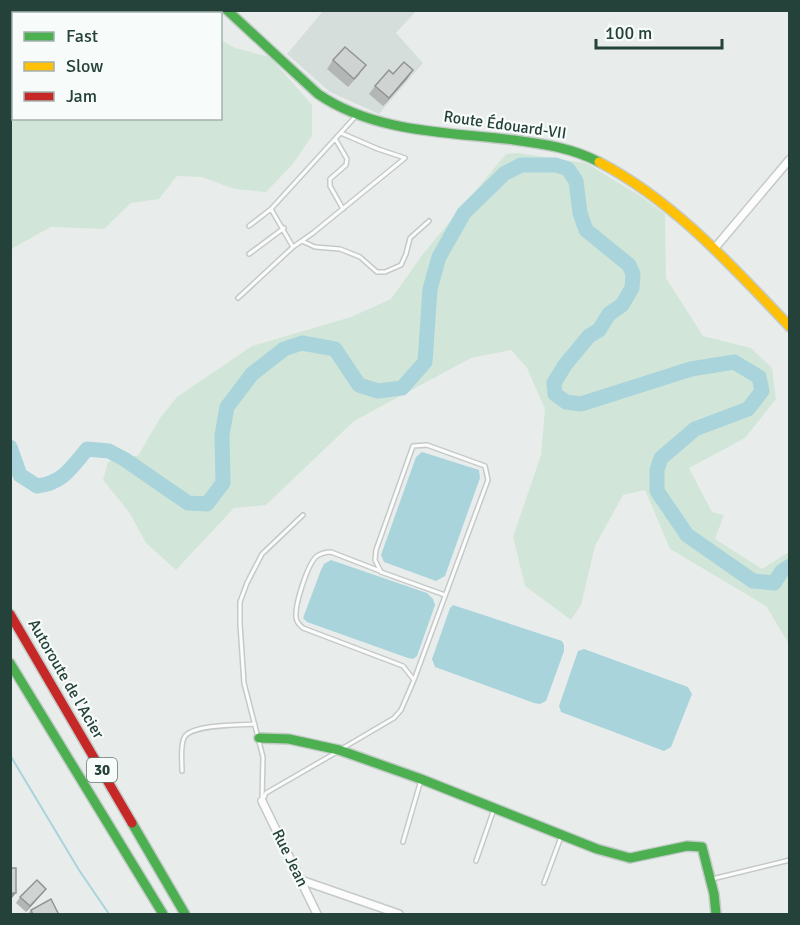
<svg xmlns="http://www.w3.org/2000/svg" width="800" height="925" font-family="Signika,sans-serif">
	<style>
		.built { fill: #d6dedb }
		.green { fill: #d1e6d8 }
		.water { fill: #a9d4db }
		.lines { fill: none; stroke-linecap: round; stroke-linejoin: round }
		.stream { stroke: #a9d4db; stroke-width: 2 }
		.river { stroke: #a9d4db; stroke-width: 15 }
		.lane-casing { stroke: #c5cac8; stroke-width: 6 }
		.street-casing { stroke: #c5cac8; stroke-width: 10 }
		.fast-casing { stroke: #c3cbc8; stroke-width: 12 }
		.slow-casing { stroke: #c3cbc8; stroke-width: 12 }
		.jam-casing { stroke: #c3cbc8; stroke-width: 12 }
		.lane { stroke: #fcfcfc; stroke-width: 3 }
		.street { stroke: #fcfcfc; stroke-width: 7 }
		.fast { stroke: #4caf50; stroke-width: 9 }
		.slow { stroke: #ffc107; stroke-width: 9 }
		.jam { stroke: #c62828; stroke-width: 9 }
		.wall { fill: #b2b6b5 }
		.shaded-wall { fill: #919493 }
		.building { fill: #cfd4d2; stroke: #919493; stroke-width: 1.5 }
		.labels { text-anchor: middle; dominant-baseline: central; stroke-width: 4.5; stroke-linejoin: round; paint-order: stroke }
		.shield { fill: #f7fbf9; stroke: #637a73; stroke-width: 1.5 }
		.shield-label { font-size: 15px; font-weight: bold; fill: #24423a }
		.street-label { font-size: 16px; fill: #24423a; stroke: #f7fbf9 }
	</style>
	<rect width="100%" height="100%" fill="#e8edeb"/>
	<path class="built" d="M323,11H416L396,33L423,63L379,114L330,92L287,54Z"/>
	<path class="green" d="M188,10L190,13L126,14L125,11Z
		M221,40L235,48L270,57L312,105V136L292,165L266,192L234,189L202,177L177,176L159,199L131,203L104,229L51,227L11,249V100L13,99L14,118H220Z
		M517,153L586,163L642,197L665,214L666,278L703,336L751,348L772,368L776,399L745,438L689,468L712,512L724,515L715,539L762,569L789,552V644L766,606L670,549L645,490L623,495L595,546L581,605L571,620L525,586L513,537L541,455L545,409L527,368L511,350L471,358L354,421L266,505L234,508L176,570L146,543L129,512L103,480L108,462L120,456H138L160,418L177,397L252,346L351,317L391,299L423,254L506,154Z"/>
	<path class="water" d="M422,452L479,470L480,478L445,576L436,581L384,562L381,555L416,457Z
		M331,560L427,593L433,599L435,605L417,656L413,659L408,658L307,622L303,618L321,570L324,564Z
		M453,605L562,641L564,645V651L546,701L540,704L534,703L435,667L432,659L450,608Z
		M584,649L688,687L692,694L671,747L664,751L561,712L559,706L578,651Z"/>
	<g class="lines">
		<path class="stream" d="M10,755L79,870L109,914"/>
		<path class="river" d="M139,10L140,14
			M10,102L14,101
			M10,447L20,475L37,486C63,483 71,468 87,449L109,451L124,459L188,503L207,504L223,483L222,435L227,407L252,374L284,349L302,343L335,349L359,385L378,391L402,388L425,362L430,289L439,257L464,213L504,174L521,165H556L568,169L576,181L580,213L586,230L629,265L633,274L632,288L622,305L609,314L599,330L589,336L565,365L554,383L555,394L566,402L581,404L691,369L734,362L759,377L762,391L748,409L695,429L661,458L657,470V491L687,535L753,581L774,583L782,571L790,566"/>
		<defs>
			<path id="lane" d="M341,133L378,149L405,158L313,233L293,247L271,209L356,116
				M336,140L347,159L346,165L330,179V186L343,209
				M249,226L271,209
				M302,241L315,247L340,249L360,257L377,272H385L401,265L406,254L410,238L429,221
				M249,254L284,228
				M238,298L293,247
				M414,680L488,480L485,466L427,445L413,446L376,550L375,560L381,572L445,595
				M343,748L394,718L401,710L414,680L403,666L303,628C301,626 298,624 297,621C292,610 308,563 317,556C322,553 326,552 331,552L380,571
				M182,771C182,761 180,747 184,738C190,724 241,725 255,724
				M262,800L263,757L244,683L240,624V602L247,583L262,554L303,515
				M263,800L266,793L337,752
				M403,842L421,780
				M476,861L494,809
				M712,879L790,860
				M544,883L561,837"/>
			<path id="street" d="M714,249L790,159
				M262,801L317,914
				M301,880L399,914"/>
			<path id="fast" d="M227,10L318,94C375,133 448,132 514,140C544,144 572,148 599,162
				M10,663L163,914
				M259,738L289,739L339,750L421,779L597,849L630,858L687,846L702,847L714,894L716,914
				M132,823L185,914"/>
			<path id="slow" d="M599,162C674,201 732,266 790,327"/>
			<path id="jam" d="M10,614L132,823"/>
		</defs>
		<use href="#lane" class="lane-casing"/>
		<use href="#street" class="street-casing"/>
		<use href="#fast" class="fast-casing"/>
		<use href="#slow" class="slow-casing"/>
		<use href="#jam" class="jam-casing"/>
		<use href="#lane" class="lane"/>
		<use href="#street" class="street"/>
		<use href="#fast" class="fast"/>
		<use href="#slow" class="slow"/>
		<use href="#jam" class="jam"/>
	</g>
	<path class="wall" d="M333,60L360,74L348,87L327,69Z
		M413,70L407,79L383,106L369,94L375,86Z
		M46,889L42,894L26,912L16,903L20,897Z
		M31,910L59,915H27Z"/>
	<path class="shaded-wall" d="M413,70L407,79L383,106L389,98Z
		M46,889L42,894L26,912L30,906Z
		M10,893H16L12,898H10Z"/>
	<path class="building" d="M345,47L366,65L354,79L333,60Z
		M404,62L413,70L389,98L375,86L389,70L393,74Z
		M10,868H16V893H10Z
		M37,880L46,889L30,906L20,897Z
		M51,899L59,915H33L31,910Z"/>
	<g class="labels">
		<rect class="shield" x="87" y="758" width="30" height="24" rx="4.5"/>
		<g class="shield-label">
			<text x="102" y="770">30</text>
		</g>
		<g class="street-label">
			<text transform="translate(505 125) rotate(8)">Route Édouard-VII</text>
			<text transform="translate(66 679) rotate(60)">Autoroute de l'Acier</text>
			<text transform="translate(290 858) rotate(64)">Rue Jean</text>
		</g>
	</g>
	<rect width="800" height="925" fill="none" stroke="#24423a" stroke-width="24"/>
	<rect x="12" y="12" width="210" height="108" fill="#f7fbf9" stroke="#a3b1ad" stroke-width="1.5"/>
	<rect x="24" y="32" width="30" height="9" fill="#4caf50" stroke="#a3b1ad" stroke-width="1.5"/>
	<text x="66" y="42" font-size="18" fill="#24423a">Fast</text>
	<rect x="24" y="62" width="30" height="9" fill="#ffc107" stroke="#a3b1ad" stroke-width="1.5"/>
	<text x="66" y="72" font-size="18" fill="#24423a">Slow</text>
	<rect x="24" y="92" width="30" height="9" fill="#c62828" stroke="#a3b1ad" stroke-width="1.5"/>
	<text x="66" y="102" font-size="18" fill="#24423a">Jam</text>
	<path d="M596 39v9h126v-9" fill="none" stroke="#24423a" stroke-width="3"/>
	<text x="605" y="39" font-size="18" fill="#24423a" stroke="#f7fbf9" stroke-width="4.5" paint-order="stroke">100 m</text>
</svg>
